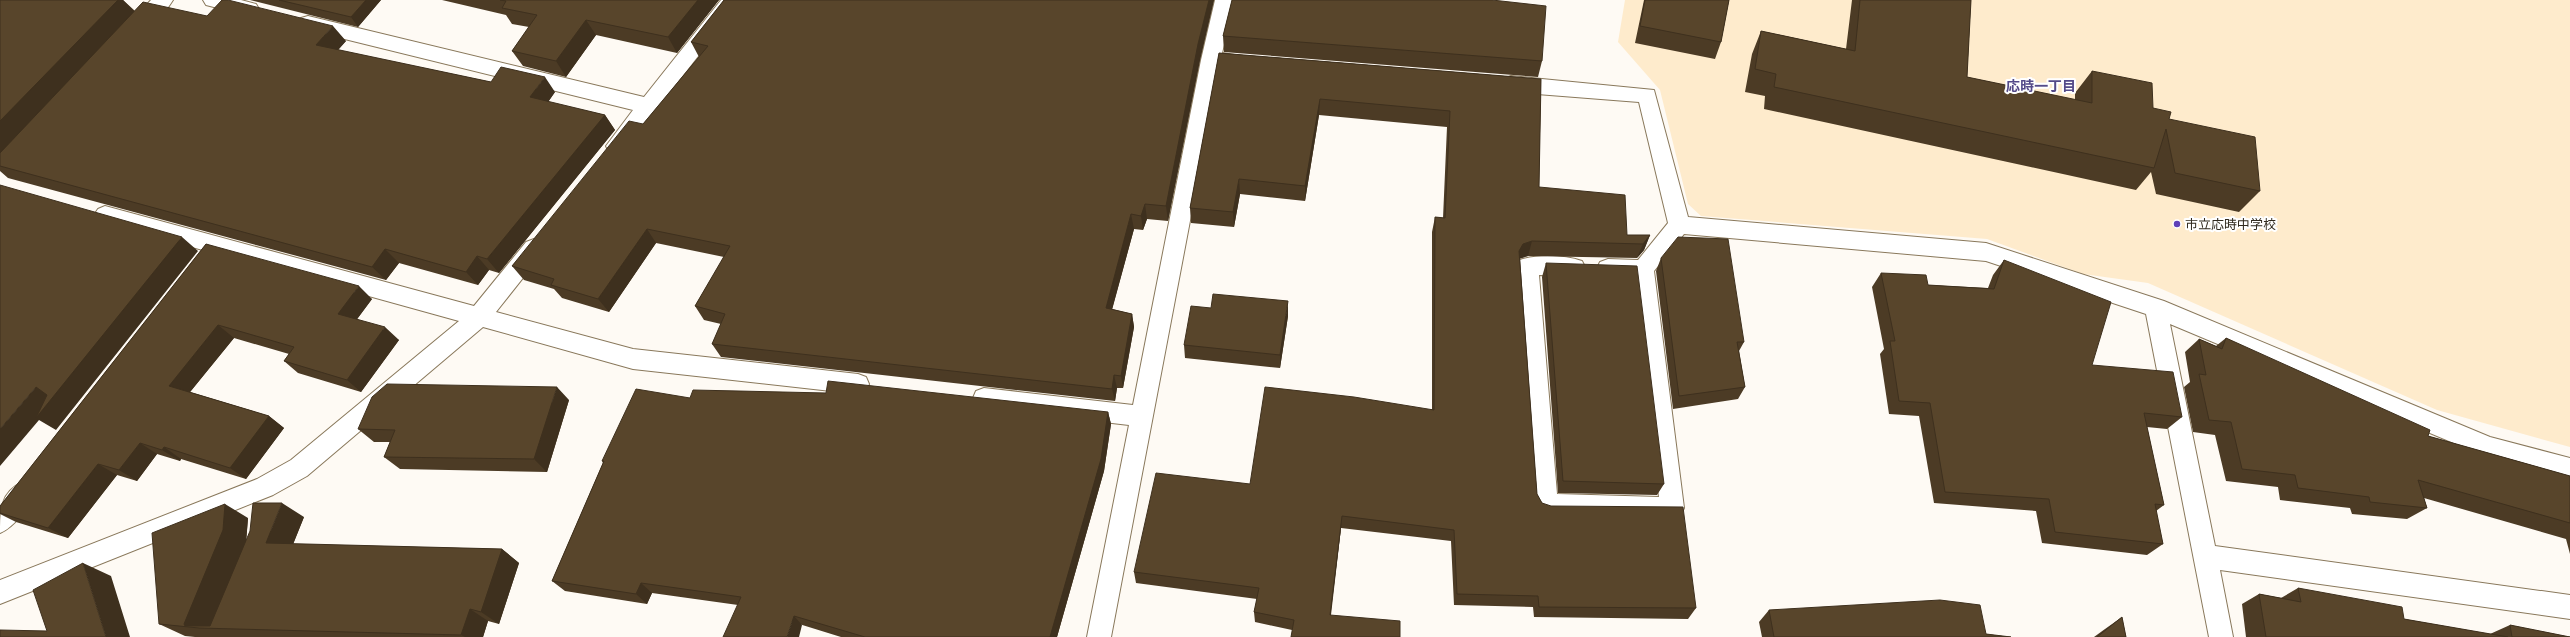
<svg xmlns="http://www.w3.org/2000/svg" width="2570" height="637" font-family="Quicksand,'Noto Sans JP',sans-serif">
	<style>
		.built { fill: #feebcc }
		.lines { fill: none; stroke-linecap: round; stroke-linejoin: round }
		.street-casing { stroke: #89785b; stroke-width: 2 }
		.street { fill: #fff; fill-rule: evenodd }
		.wall { fill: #4c3b25 }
		.shaded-wall { fill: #3e301e }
		.building { fill: #58452b; stroke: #3e301e }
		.poi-dot { fill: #5e40b8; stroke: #fff; stroke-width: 1.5 }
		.labels { text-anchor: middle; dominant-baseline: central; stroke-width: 4; stroke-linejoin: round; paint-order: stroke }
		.poi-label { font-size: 13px; fill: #312a1e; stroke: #fff; text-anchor: start }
		.neighbourhood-label { font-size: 14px; font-weight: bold; fill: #544a88; stroke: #fff }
	</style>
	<rect width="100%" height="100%" fill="#fefaf4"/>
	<path class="built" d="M1625,0H2570V447L2437,410L2148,283L2083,274L1987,239L1701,216L1688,204L1660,90L1618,42Z"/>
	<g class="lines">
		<defs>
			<path id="street" d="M151,0H173C165,13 146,36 130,31L127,26Z
				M203,0H241L256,4L259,9L256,14L249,16L206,5Z
				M721,0H742L623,152L616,154L609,152L606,146L633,110L308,30L301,28L298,23L301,18L308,16L644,97Z
				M1215,0H1235L1222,53L1254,58L1257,63L1254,68L1247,70L1219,68L1111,637H1087L1129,425L984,408L976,405L973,398L976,391L984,388L1133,405L1201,60Z
				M1511,76L1654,90L1688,217L1986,243L2164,301L2490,437L2570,458V480L2480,454L2170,324L2215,546L2570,595V619L2220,570L2233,637H2209L2146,314L1986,261L1684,234L1654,271L1684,508L1680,516L1672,519L1546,516L1538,513L1534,505L1517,266L1520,260C1537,254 1565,255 1582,261L1585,267L1582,273L1574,276L1539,275L1557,494L1659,497L1633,278L1608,277L1600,274L1597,268L1600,262L1608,259L1638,260L1668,223L1639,102L1511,92L1504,89L1501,84L1504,79Z
				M105,206L474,306L526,242L534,239L542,242L545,248L542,254L496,312L633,349L858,374L866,377L869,384L866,391L858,394L633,369L483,327L307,476L273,495L0,604V580L257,479L291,460L459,321L98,221L94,215L98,209Z
				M23,482L31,485L35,493C28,507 15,527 0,533C0,511 0,492 23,482Z"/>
		</defs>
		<use href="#street" class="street-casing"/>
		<use href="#street" class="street"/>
	</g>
	<path class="wall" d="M0,0H123L135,11L207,16L346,41L338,50L491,82L555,92L548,102L605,115L615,130L499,273L489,270L478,285L399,263L386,280L8,178L0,171Z
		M250,0H381L358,27Z
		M442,0H719L677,53L596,35L566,77L523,66L512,51L529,27L512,24L506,15Z
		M724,0H1214L1200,60L1168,221L1147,219L1143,230L1134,229L1112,309L1132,314L1134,327L1123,388H1117L1115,401L721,357L712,344L721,324L704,320L695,306L724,257L656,243L609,312L562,298L554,289L524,280L512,266L643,124L699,57L691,42Z
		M1231,0H1492L1542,61L1538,77L1224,52L1223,36L1232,0Z
		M1644,0H1729L1721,42L1715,59L1635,43Z
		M1852,0H1971L1967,77L2075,100V93L2092,71L2153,108L2169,119L2260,191L2239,212L2156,194L2151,172L2136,190L1764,109L1765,96L1745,92L1752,54L1761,31L1846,49Z
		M1219,53L1541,79L1539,187L1627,235H1650L1644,250L1637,258L1528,256L1520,258L1537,494L1542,503L1696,608L1688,619L1534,617L1533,607L1454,605L1451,541L1341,528L1331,615L1292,630L1255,622L1254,612L1257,599L1136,583L1134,572L1250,484L1432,409V232L1435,217L1443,218L1447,127L1319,115L1305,201L1240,194L1234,227L1191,223L1190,208Z
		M206,244L372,299L357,319L399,340L361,392L298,373L284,361L289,354L234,338L190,392L269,416L284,428L246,479L181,459L180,461L157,454L137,481L117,475L68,538L16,522L0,514V506Z
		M1661,258L1744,342L1739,351L1745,387L1738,399L1673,409L1656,271Z
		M2004,260L2092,365L2182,417L2167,429L2147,427L2164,505L2156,511L2163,544L2147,555L2042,543L2036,511L1934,503L1919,416L1889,414L1880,354L1884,349L1872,287L1881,273L1928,285L1988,288L1993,275Z
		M1546,263L1664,484L1657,495L1558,493L1542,277Z
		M1211,308L1288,316L1280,368L1185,358L1184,345Z
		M2226,338L2428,436L2570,476V554L2566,539L2424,498L2427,508L2407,519L2352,514L2350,508L2280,500L2278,487L2226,481L2215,435L2193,432L2184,387L2190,382L2185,352L2199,339L2216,346Z
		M690,398L1108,412L1111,424L1104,471L1057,637H841L738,605L652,593L647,604L565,591L552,581L603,463L602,461Z
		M569,400L547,472L400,469L384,457L390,442H374L358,429Z
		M304,517L293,544L502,549L519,563L499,624L488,621L483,637H195L185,636L159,624L248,518L246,541Z
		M2298,588L2404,619L2490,634L2510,625L2570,637H2246L2242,604L2259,594L2281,598Z
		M1769,610L1986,634L2011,637H1762L1759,622Z
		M2122,617L2126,637H2094L2105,629Z"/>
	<path class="shaded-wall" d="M115,0H123L136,13L0,156V121Z
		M366,0H381L358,27L351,17Z
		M698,0H719L677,53L668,37Z
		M1209,0H1214L1200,60L1168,221L1166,206L1198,44Z
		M586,20L596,35L566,77L556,61Z
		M333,26L346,41L329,60L316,45Z
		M545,77L555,92L541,112L530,97Z
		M1320,99L1319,115L1305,201V186Z
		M605,115L615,130L499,273L487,259Z
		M1239,179L1240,194L1234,227L1233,212Z
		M1145,204L1147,219L1143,230L1141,216Z
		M1131,214L1134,229L1109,321L1106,308Z
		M647,229L656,243L609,312L598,299Z
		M1650,235L1644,250L1637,258L1643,244Z
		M182,237L198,251L56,430L39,420L0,466V429L36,387Z
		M1532,241L1528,256L1519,259V251L1523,244Z
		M385,249L399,263L386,280L372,267Z
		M477,256L489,270L478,285L466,272Z
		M359,286L372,299L352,326L338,314Z
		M1288,301V316L1280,368V355Z
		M1132,314L1134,327L1123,388L1121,376Z
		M218,325L234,338L186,397L169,386Z
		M385,327L399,340L361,392L347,380Z
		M1114,375L1117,388L1115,401L1112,389Z
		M557,387L569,400L547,472L534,459Z
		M1108,412L1111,424L1104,471L1057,637H1050Z
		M269,416L284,428L246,479L230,468Z
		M140,443L157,454L137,481L119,470Z
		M164,447L181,459L180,461L162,450Z
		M98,464L117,475L68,538L48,528Z
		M282,503L304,517L288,557L266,543Z
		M225,504L248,518L246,544L212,628L185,626L184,624Z
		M1342,516L1341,528L1329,625L1330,615Z
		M502,549L519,563L499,624L481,612Z
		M83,563L111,576L130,637H106Z
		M641,583L652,593L647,604L636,594Z
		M470,609L488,621L483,637H465L461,635Z
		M794,616L802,625L799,637H787Z"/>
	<path class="building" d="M0,0H118L0,121Z
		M222,0H228L333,26L316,45L491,82L501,67L545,77L530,97L605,115L487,259L477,256L466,272L385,249L372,267L0,166V153L143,2L207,16Z
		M279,0H366L351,17Z
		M500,0H698L668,37L586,20L556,61L512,51L537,15L502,8L506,1Z
		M724,0H1209L1198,44L1166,206L1145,204L1141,216L1131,214L1106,308L1132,314L1121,376L1114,375L1112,389L712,344L725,314L695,306L730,246L647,229L598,299L551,285L554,279L512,266L629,121L643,124L708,46L691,42Z
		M1232,0H1492L1546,6L1542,61L1223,36Z
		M1645,0H1729L1721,42L1640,26Z
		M1860,0H1971L1967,77L2092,103V71L2152,83L2153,108L2171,112L2169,119L2255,137L2260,191L2175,173L2166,129L2154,168L1774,87L1776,74L1755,69L1761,31L1855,51Z
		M1219,53L1541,79L1539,187L1625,195L1627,235H1650L1643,244L1532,241L1523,244L1519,251L1537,494L1542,503L1551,506L1683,507L1696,608L1539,607L1538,596L1457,594L1454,530L1342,516L1330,615L1400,621V637H1291L1294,620L1254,612L1259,588L1134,572L1156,473L1250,484L1265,387L1354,397L1434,410L1435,217L1445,218L1450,111L1320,99L1305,186L1239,179L1233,212L1190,208Z
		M0,185L182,237L36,418L47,395L36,387L0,429Z
		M1678,237L1728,239L1744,342H1737L1745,387L1679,396L1661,258Z
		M206,244L359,286L338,314L385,327L347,380L284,361L294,347L218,325L169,386L269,416L230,468L164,447L162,450L140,443L119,470L98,464L48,528L0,513V506Z
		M2004,260L2111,302L2092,365L2173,372L2182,417L2144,413L2164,505L2155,504L2163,544L2055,532L2049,499L1945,492L1930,403L1899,401L1890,341H1895L1881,273L1926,275L1928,285L1994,289Z
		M1546,263L1637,266L1664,484L1563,481Z
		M1213,294L1288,301L1280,355L1184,345L1191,306L1211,308Z
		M2226,338L2430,430L2428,436L2570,476V523L2418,480L2427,508L2370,502L2369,497L2298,488L2295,475L2242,469L2231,422L2209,420L2199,374L2206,375L2199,339L2222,349Z
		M828,381L1108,412L1101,459L1050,637H865L794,616L787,637H723L741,597L641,583L636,594L552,581L604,461H602L636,389L690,398L693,390L826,393Z
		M387,384L557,387L534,459L384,457L395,430L358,429L372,397Z
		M253,503H282L266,543L502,549L481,612L470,609L461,635L199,628L159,624L152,533L225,504L223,530L184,624L185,626H210L250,531Z
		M83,563L106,637H0V630L47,631L33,590Z
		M2298,588L2402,607L2404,619L2508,637H2266L2259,594L2301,602Z
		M1940,600L1980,605L1986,634L2011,637H1774L1769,610Z
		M2122,617L2126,637H2097Z
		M2510,625L2570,637H2512Z"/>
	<circle class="poi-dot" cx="2177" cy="224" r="4"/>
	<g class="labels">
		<g class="poi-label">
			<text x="2185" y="224">市立応時中学校</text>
		</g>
		<g class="neighbourhood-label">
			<text x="2041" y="86">応時一丁目</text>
		</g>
	</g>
</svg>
